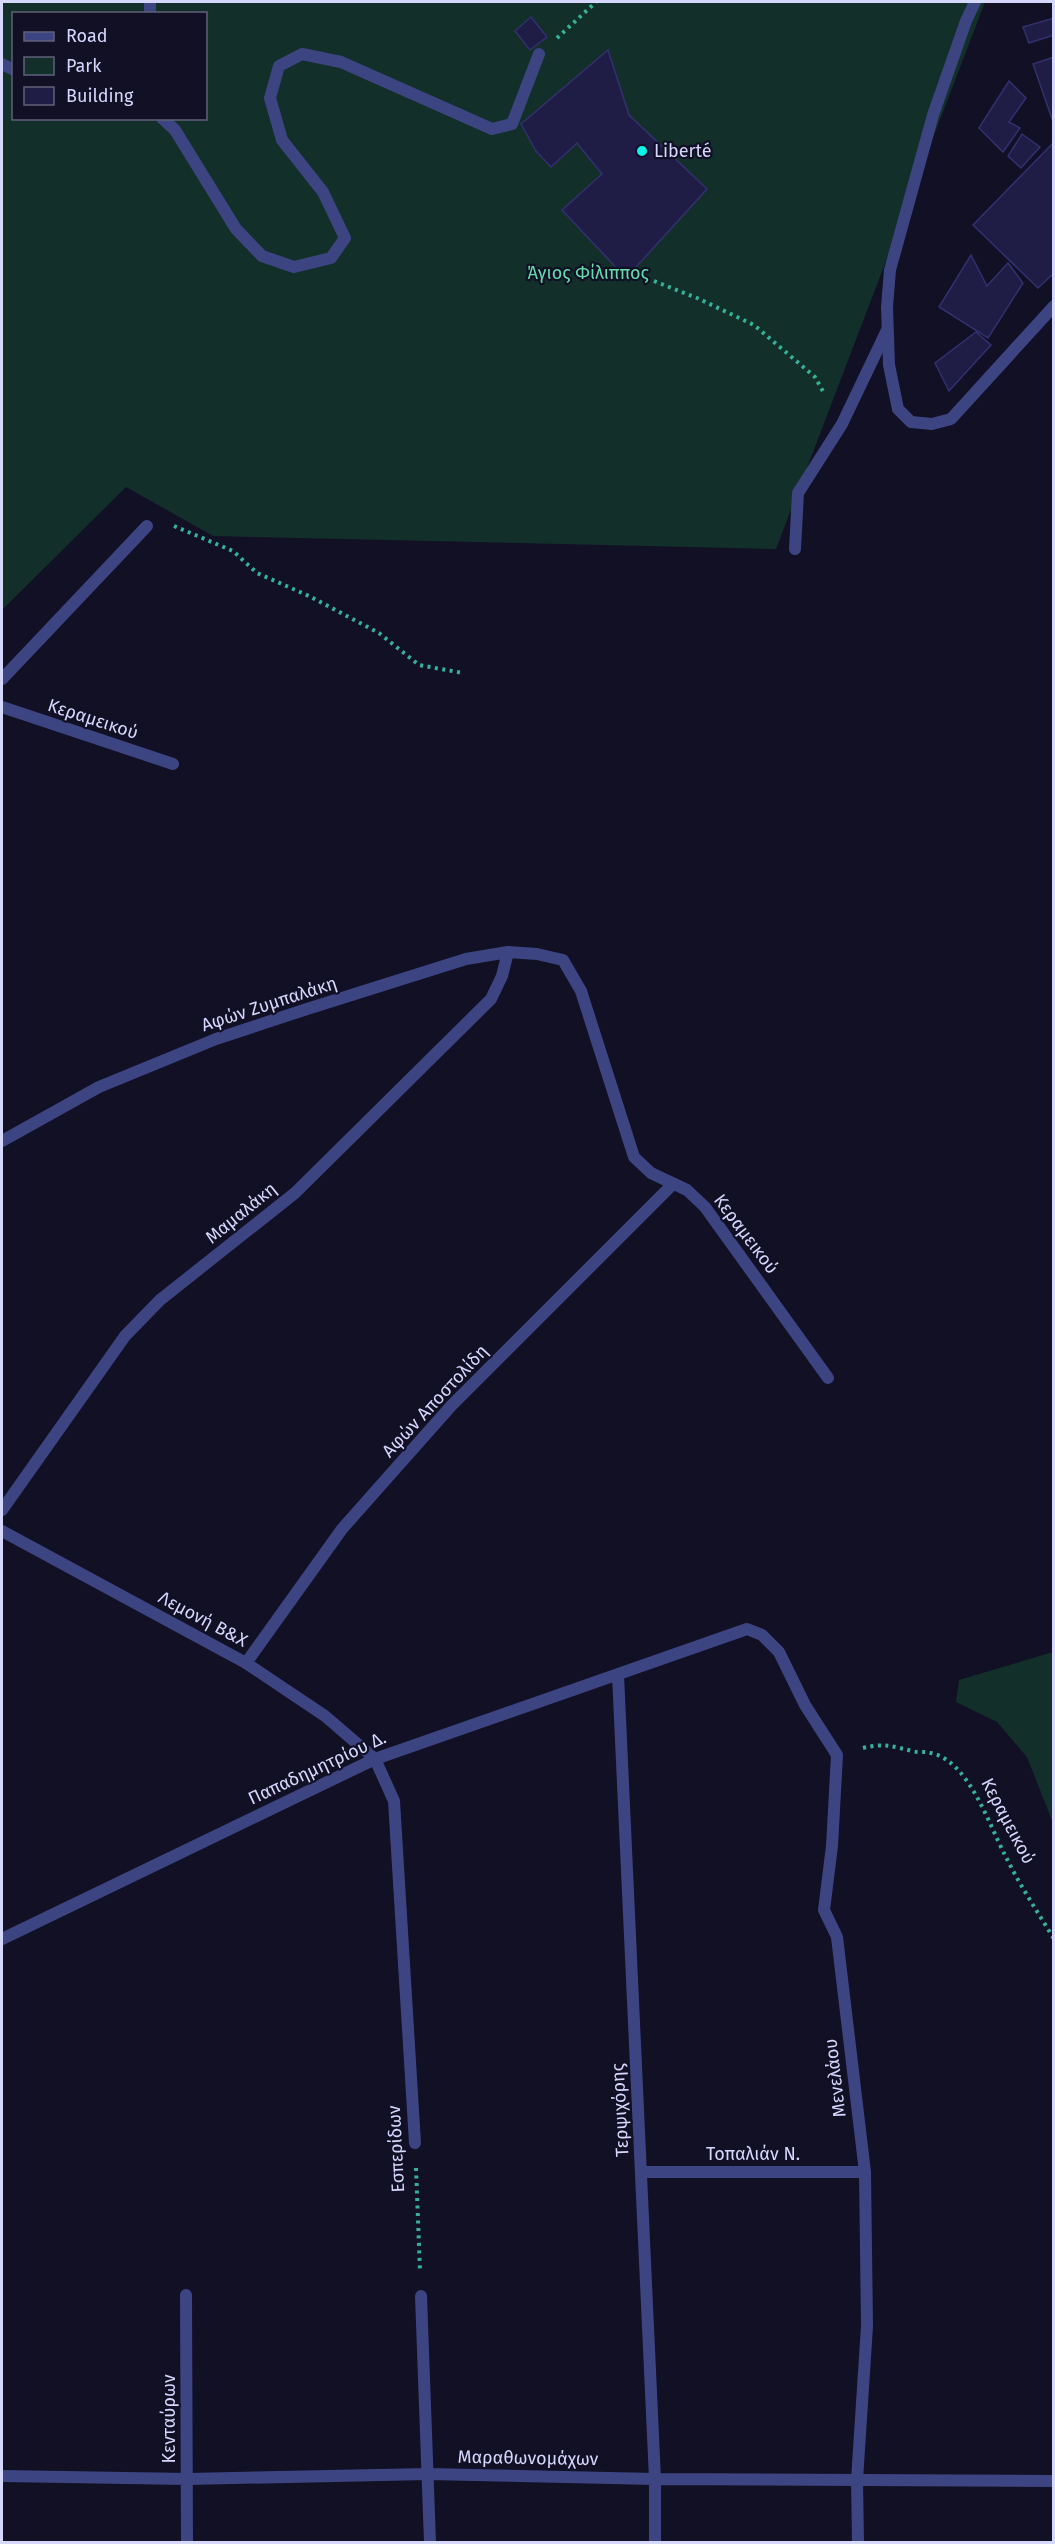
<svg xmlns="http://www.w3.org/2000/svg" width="1055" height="2544" font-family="'Fira Sans',sans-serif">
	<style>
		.park { fill: #132f2a; fill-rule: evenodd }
		.building { fill: #1f1d45; stroke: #333070; stroke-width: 1.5 }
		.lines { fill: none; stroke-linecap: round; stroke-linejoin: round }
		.path { stroke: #35b299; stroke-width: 4; stroke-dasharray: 3 4.5; stroke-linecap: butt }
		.service { stroke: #3d4482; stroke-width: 12 }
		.pedestrian { stroke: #3d4482; stroke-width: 12 }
		.minor { stroke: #3d4482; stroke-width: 12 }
		.poi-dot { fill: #0af4eb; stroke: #111025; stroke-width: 2 }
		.labels { text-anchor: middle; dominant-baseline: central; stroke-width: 4.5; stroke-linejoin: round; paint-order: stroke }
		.poi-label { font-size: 18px; fill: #d6d7fd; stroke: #111025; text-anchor: start }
		.park-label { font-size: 18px; fill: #64dbac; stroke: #111025 }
		.street-label { font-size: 18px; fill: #d6d7fd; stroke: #111025 }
	</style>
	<rect width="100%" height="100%" fill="#111025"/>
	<path class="park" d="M2,2H985L776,549L213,536L126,487L2,610ZM14,14H206V118H14Z
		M1053,1652H1054L1053,1823L1027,1757L997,1722L956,1702L959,1680Z"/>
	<path class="building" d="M531,17L547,37L530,50L515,31Z
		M1054,18V35L1029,43L1023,27Z
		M608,50L629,115L707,189L626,278L562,210L602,174L577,143L551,167L536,151L521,124Z
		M1054,57V118L1052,119L1033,64Z
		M1009,81L1026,98L1009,122L1020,128L1003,152L979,128Z
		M1022,134L1040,147L1021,168L1008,156Z
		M1054,142V273L1038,288L973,225Z
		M971,255L987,286L1008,263L1023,283L988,338L939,307Z
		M976,332L991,345L949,391L935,363Z"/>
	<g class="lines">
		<path class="path" d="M557,38L596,2
			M654,281L697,298L754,325L815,377L825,395
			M174,526L233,551L257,573L309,596L379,633L419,665L463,673
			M863,1748C884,1743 892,1746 912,1751C918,1753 925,1751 931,1753C969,1761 989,1825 1005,1855C1019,1884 1037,1911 1054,1939
			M416,2168L420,2271"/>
		<path class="service" d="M975,2L966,21L933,115L890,270L887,307L889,365L898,409L911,422L932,424L951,419L1054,306
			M150,14V2
			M2,64L14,70
			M162,118L175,130L236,229L262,256L294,267L331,258L345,238L323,192L282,140L270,98L279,66L302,54L341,62L492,129L512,124L539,54"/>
		<path class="pedestrian" d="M246,1663L342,1529L451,1406L673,1184"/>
		<path class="minor" d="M795,549L798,493L842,424L887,330
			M2,679L147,526
			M2,707L173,764
			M2,1141L99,1087L216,1039L307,1009L466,959L508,952L537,954L563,960L581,991L634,1157L651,1173L687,1190L705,1207L828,1378
			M2,1510L125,1336L160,1300L295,1193L491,999L502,976L508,952
			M2,1531L246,1663L325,1716L375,1759L394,1801L415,2143
			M618,1675L655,2479V2542
			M2,1939L375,1759L747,1629L762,1635L779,1652L805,1705L837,1755L832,1846L824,1910L837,1937L865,2172L867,2326L857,2480L858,2542
			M641,2172H865
			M186,2295L187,2542
			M421,2296L430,2542
			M2,2476L188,2479L428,2474L655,2479L1054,2481"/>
	</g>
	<circle class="poi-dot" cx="642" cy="151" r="6"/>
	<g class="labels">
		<g class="poi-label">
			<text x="654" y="151">Liberté</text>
		</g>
		<g class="park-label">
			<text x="588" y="273">Άγιος Φίλιππος</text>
		</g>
		<g class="street-label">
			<text transform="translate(93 719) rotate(18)">Κεραμεικού</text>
			<text transform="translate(269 1004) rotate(-18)">Αφών Ζυμπαλάκη</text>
			<text transform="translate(241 1213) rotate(-39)">Μαμαλάκη</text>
			<text transform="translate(746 1234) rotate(53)">Κεραμεικού</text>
			<text transform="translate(435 1401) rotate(-47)">Αφών Αποστολίδη</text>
			<text transform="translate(203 1619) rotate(28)">Λεμονή Β&amp;Χ</text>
			<text transform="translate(317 1768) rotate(-25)">Παπαδημητρίου Δ.</text>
			<text transform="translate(1008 1821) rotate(62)">Κεραμεικού</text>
			<text transform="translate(835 2078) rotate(-97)">Μενελάου</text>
			<text transform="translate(620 2110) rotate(-93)">Τερψιχόρης</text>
			<text transform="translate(396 2149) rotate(-93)">Εσπερίδων</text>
			<text x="753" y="2154">Τοπαλιάν Ν.</text>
			<text transform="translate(169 2419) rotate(-90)">Κενταύρων</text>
			<text transform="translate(528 2458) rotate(1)">Μαραθωνομάχων</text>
		</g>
	</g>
	<rect width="1055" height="2544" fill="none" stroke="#d6d7fd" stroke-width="6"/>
	<rect x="12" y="12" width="195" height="108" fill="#111025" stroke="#60607b" stroke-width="1.5"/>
	<rect x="24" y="32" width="30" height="9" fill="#3d4482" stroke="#60607b" stroke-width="1.5"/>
	<text x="66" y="42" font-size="18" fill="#d6d7fd">Road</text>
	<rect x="24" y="57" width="30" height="18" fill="#132f2a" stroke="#60607b" stroke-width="1.5"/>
	<text x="66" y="72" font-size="18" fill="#d6d7fd">Park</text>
	<rect x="24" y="87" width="30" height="18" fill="#1f1d45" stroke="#60607b" stroke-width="1.5"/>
	<text x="66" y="102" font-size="18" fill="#d6d7fd">Building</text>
</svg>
